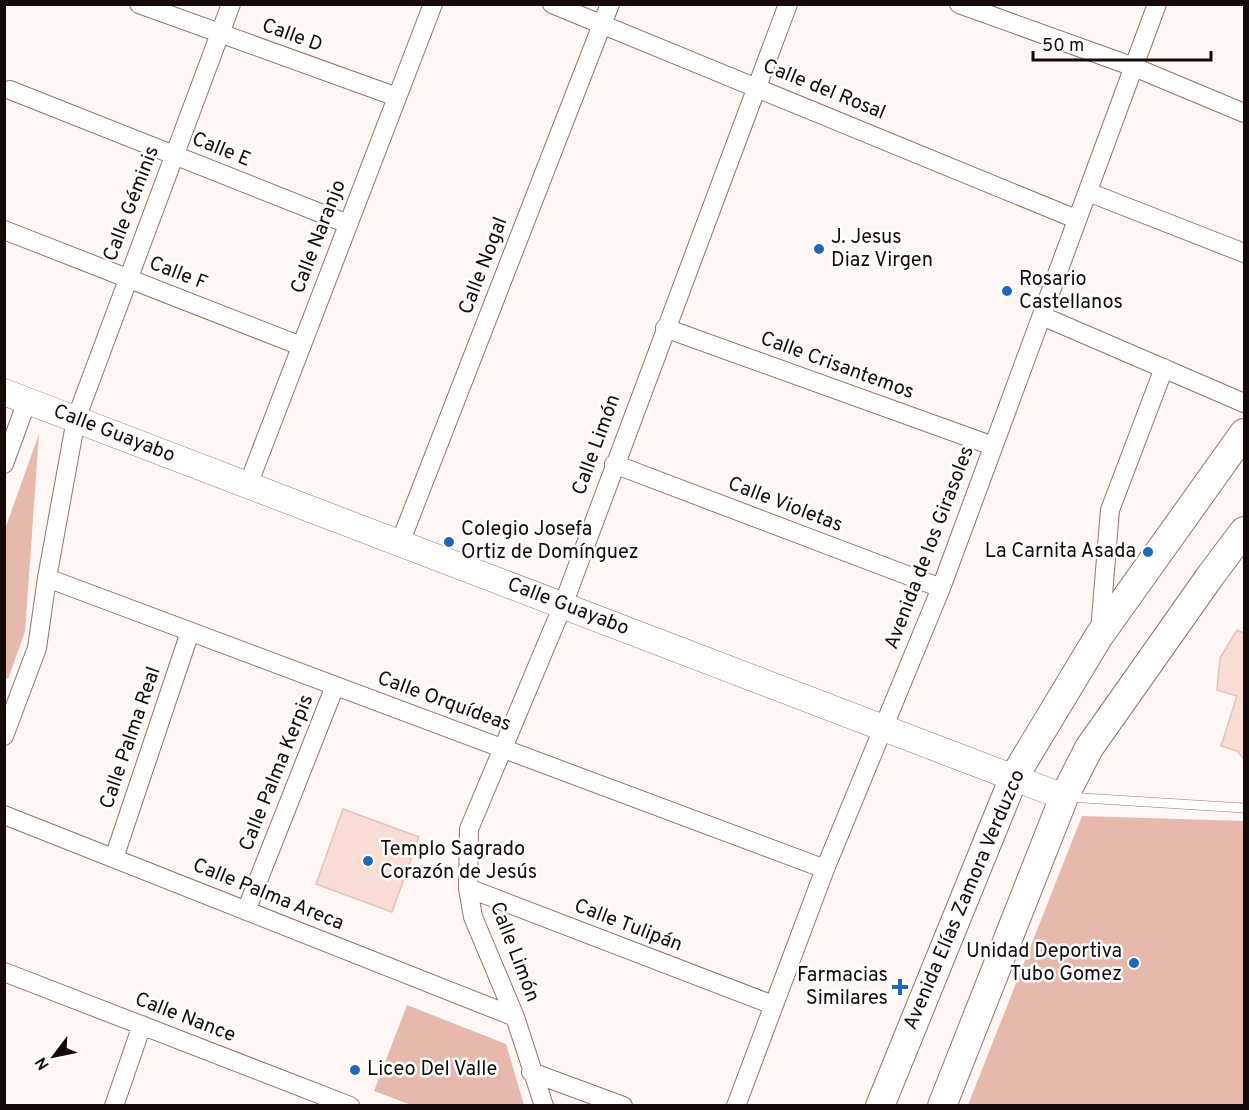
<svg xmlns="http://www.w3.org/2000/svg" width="1249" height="1110" font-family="Overpass,sans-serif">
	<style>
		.green { fill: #e7b9ac }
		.building { fill: #faddd4; stroke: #e5c1b7; stroke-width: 1.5 }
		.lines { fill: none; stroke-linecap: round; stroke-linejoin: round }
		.lane-casing { stroke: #93736a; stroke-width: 10 }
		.street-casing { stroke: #93736a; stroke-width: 20 }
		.secondary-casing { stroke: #93736a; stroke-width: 27 }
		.primary-casing { stroke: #93736a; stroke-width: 30 }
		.lane { stroke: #fff; stroke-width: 9 }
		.street { stroke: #fff; stroke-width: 18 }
		.secondary { stroke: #fff; stroke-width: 26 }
		.primary { stroke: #fff; stroke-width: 28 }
		.poi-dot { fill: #2167b7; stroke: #fff; stroke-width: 2 }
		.labels { text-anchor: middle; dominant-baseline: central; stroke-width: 5; stroke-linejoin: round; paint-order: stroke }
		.street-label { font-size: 20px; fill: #150a07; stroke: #fff }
		.poi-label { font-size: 20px; fill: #150a07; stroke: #fff; text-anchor: start }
	</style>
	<rect width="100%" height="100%" fill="#fef7f5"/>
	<path class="green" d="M39,434L25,632L8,679L4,677L5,529Z
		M1082,816L1244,821V1105H968Z
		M407,1005L506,1044L524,1105H411L374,1091Z"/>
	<path class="building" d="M1237,630L1244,633V759L1237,751L1221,746L1237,696L1217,690L1220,658Z
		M343,809L419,837L392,912L316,884Z"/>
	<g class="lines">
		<defs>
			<path id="lane" d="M1067,797L1244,808"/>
			<path id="street" d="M139,4L397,97
				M552,4L1076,219
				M959,4L1134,67L1244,113
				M10,90L348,224
				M1088,192L1244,253
				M4,230L301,346
				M1042,316L1244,403
				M665,328L993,446
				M4,464L27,401
				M614,464L941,588
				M248,485L433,4
				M400,543L610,4
				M47,578L825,869
				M1100,631L1110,510L1164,368
				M4,736L37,648L47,578L76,419L231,4
				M4,815L515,1017
				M114,858L190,632
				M468,888L773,1005
				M246,911L335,686
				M4,972L350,1106
				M531,1072L623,1106
				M114,1106L142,1025
				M544,1106L515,1017L473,917L468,888L469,829L563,605L788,4
				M736,1106L825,869L941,588L1157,4"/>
			<path id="secondary" d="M4,392L1064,797"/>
			<path id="primary" d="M880,1106L1014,777L1099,636L1244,433
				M942,1106L1064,797L1089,748L1211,575L1244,531"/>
		</defs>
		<use href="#lane" class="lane-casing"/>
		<use href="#street" class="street-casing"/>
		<use href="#secondary" class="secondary-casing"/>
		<use href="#primary" class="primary-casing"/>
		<use href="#lane" class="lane"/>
		<use href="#street" class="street"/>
		<use href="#secondary" class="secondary"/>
		<use href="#primary" class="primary"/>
	</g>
	<g class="poi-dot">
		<circle cx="819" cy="249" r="6"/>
		<circle cx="1007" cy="291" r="6"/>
		<circle cx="449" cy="542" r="6"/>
		<circle cx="1148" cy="552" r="6"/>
		<circle cx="368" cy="861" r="6"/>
		<circle cx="1134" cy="963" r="6"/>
		<path d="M897 978h6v6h6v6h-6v6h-6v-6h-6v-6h6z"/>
		<circle cx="355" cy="1070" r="6"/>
	</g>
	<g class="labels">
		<g class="street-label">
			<text transform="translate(292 36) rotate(20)">Calle D</text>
			<text transform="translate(824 90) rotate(22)">Calle del Rosal</text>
			<text transform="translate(221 150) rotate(22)">Calle E</text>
			<text transform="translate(132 204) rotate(-69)">Calle Géminis</text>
			<text transform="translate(319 237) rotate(-69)">Calle Naranjo</text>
			<text transform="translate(484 266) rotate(-69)">Calle Nogal</text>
			<text transform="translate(178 274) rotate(21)">Calle F</text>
			<text transform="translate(837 366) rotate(20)">Calle Crisantemos</text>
			<text transform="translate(114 434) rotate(21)">Calle Guayabo</text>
			<text transform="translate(597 445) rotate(-70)">Calle Limón</text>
			<text transform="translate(785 505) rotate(21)">Calle Violetas</text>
			<text transform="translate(930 548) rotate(-69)">Avenida de los Girasoles</text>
			<text transform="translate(568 607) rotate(21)">Calle Guayabo</text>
			<text transform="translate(444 702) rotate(20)">Calle Orquídeas</text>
			<text transform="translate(131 738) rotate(-71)">Calle Palma Real</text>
			<text transform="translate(277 773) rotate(-68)">Calle Palma Kerpis</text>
			<text transform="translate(268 895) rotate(22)">Calle Palma Areca</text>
			<text transform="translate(965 900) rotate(-67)">Avenida Elías Zamora Verduzco</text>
			<text transform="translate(628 926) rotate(21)">Calle Tulipán</text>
			<text transform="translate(514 952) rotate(69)">Calle Limón</text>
			<text transform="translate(185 1018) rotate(21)">Calle Nance</text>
		</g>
		<g class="poi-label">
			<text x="831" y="238">J. Jesus<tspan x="831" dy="23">Diaz Virgen</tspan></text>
			<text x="1019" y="280">Rosario<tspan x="1019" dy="23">Castellanos</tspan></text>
			<text x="461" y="530">Colegio Josefa<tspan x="461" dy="23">Ortiz de Domínguez</tspan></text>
			<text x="1136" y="552" text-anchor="end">La Carnita Asada</text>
			<text x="380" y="850">Templo Sagrado<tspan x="380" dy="23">Corazón de Jesús</tspan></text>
			<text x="1122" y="952" text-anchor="end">Unidad Deportiva<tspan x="1122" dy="23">Tubo Gomez</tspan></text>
			<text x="888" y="976" text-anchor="end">Farmacias<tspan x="888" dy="23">Similares</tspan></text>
			<text x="367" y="1070">Liceo Del Valle</text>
		</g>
	</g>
	<rect width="1249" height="1110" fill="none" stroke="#150a07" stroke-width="12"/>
	<g transform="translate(54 1056) rotate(238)" stroke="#ffffff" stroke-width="4.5" paint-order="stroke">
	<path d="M0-4.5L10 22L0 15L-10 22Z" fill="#150a07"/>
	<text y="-9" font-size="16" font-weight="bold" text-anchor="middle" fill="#150a07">N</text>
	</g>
	<path d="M1033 51v9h178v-9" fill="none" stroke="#150a07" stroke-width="3"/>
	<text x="1042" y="51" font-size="18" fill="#150a07" stroke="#ffffff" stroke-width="4.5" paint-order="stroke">50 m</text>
</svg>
